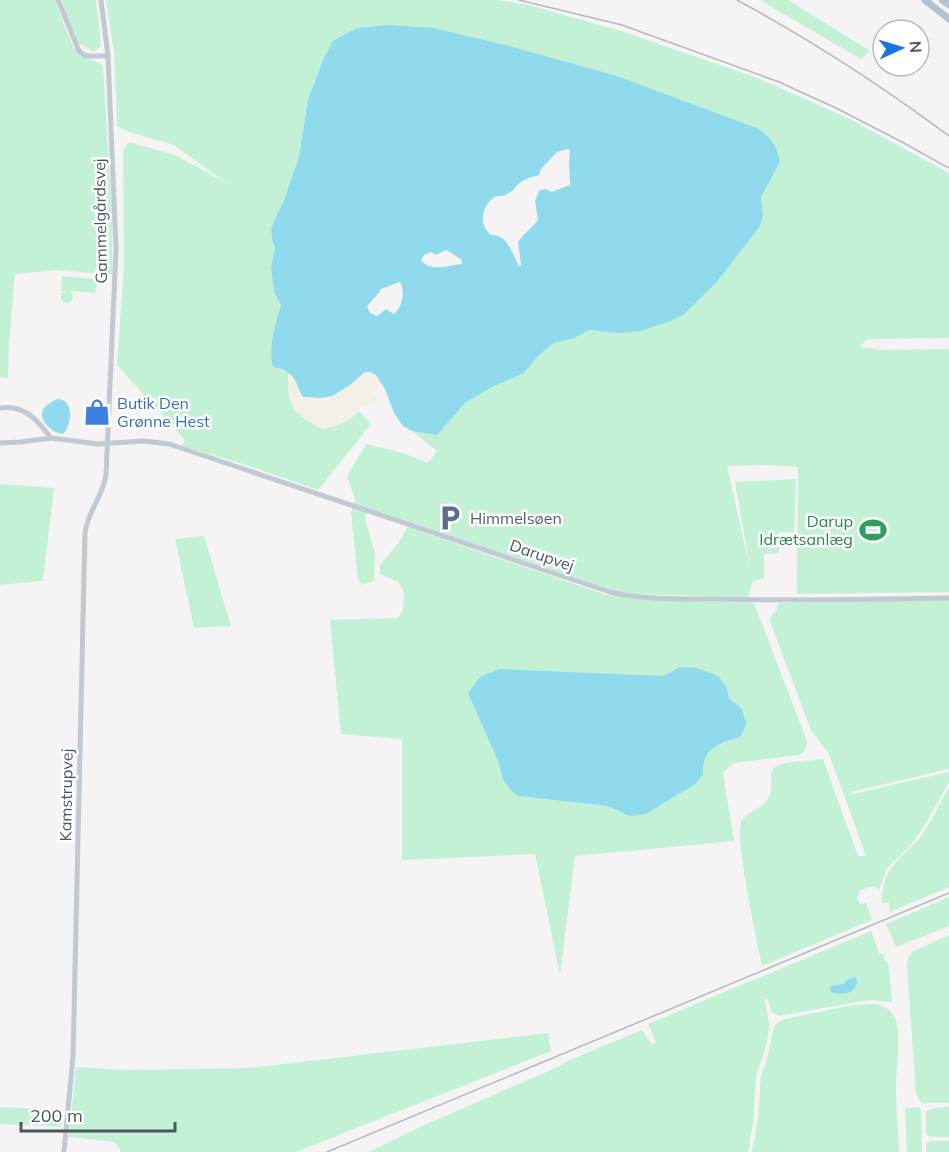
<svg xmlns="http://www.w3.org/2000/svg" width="949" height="1152" font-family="Mulish,sans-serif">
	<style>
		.green { fill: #c3f1d5; fill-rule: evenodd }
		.sand { fill: #f5f0e5 }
		.water { fill: #90daee; fill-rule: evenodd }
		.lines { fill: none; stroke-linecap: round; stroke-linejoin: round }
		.minor { stroke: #c1cad2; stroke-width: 5 }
		.major { stroke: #b3c2d1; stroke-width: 7 }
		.rail { stroke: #b5b8bd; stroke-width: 1.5 }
		.labels { text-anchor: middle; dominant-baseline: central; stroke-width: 5; stroke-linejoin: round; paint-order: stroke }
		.street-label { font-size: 16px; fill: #4a5661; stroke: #fff }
		.shop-label { font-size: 16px; fill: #366cbe; stroke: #fff; text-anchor: start }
		.service-label { font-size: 16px; fill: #4e5e75; stroke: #fff; text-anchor: start }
		.leisure-label { font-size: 16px; fill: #27864d; stroke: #fff; text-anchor: end }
	</style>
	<rect width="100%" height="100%" fill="#f5f3f3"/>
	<path class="green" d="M0,0H55C59,11 71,46 78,53C85,60 95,59 103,66L112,217V275L57,270L15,274L9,344L8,378L0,377Z
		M61,0H96L101,46L94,52L78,43Z
		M106,0H498L529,5L621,31L755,77L848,118L949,173V338L867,339L860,347L881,350L949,349V592L797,594L798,467L767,465L727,466L751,573L735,482L796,479L794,532H779V553L764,554V578L753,581L748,597L628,594L612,590L368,508L365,518L375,553L374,581L362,585L358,580L351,513L355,499L347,476L366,444L403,453L428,463L437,451L412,431L437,434L465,403L492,387L524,373L539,355L554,343L574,338L590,330L619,333L763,215L761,197L780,162L757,128L617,76L324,58L308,99L299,157L284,200L271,228L272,240L275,248L271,267L274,292L281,305L275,323L273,367L288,372L289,398L354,416L359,411L371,424L318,490L240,463L182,446L185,440L117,365L124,264L123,151L129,142L175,155L228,184L174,145L129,132L117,126L114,52Z
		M760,0H788L870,51L861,59Z
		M62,276L97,279L95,293L71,291L73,297C72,302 69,304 64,303L61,298V294L64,291H61Z
		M0,484L54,488L43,581L0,585Z
		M407,527L607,595L647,600L754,603L807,741L805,751L799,755L734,763L723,773L734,841L575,856L560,975L535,854L402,860V739L341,734L330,620L397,618L403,610L404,592L398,582L380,574V565L400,541ZM680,667L726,686L729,698L742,709L741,736L713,748L705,754L702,766L607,806L518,796L499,771V763Z
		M204,536L231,626L194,628L175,539Z
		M949,600V769L851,792L852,794L949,772V782L925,825L910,846L887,868L879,890L874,886L860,890L857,897L860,904L866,903L872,920L762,966C758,944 733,835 742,820C748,812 761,809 767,800C772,793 771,786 771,778C771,773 772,768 777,766C785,761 812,761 823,759L858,856H866L829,754L811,730L769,619L777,609V606L779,603Z
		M949,787V887L890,912L889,903H882C882,897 882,890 884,884C888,864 909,852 921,836C932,821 939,804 949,787Z
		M949,897V926L896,947L886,924Z
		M871,931L879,953L885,955L884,960L887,962L889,967L892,1002L869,1000L778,1016L771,1011L768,999L765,1000L769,1023V1029L766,1046L756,1076L753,1123L748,1152H369L418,1128L560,1066L567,1061L642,1030L652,1045L656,1042L648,1024Z
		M949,935V1103H923L920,1101L916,1094L907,966L908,958L912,952Z
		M868,1004C879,1004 889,1006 895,1018C902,1033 896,1069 896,1087C896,1109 898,1130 899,1152H752L758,1119L761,1074L766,1063L774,1027L778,1022L785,1019L847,1006Z
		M548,1033L551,1051L296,1152H120V1149L114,1142L69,1137L76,1067L127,1070L250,1068Z
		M0,1107L63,1110L61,1127L0,1124Z
		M915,1107L920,1108L921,1110L922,1152H907L905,1109Z
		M949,1107V1137H930L926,1133V1111L934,1108Z
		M930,1141H949V1152H926V1144Z"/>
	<path class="sand" d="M288,372C296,380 296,389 303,397L361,376L366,372L375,375L385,389L373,391L372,393L375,396L378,401L359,407V411C349,422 336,427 322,429C289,410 289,409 288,372Z"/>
	<path class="water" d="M388,25L433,28L509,46L617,76L757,128C772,139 776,143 780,162L761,197L763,215L760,226L716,283L683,315L670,321L640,331L619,333L590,330L574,338L554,343L539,355L524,373L492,387L465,403L437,435L412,431L403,426L394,413L385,389L376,375L370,372H365L350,385L332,396L321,398L303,397C297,389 297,377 287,372C284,369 277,368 273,367C268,349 275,323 281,305L274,292L271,267L275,248L272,240L271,228L284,200L299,157L308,99L324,58L333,41L357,28ZM568,149L570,150L569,162L570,185L552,192L545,189L539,191L535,201L538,220C532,228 524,233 518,242L521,264V266H519C512,254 508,234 491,235C479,226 481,208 493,198C498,195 502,197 507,194C513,192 516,185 521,182C526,178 533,177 539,175L541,169L557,152ZM446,250L461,259L462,264C447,265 431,273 421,260L424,255L431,252L436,255ZM400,282C405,290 403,307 394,314L386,309L377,316L370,313L367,307C371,300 378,296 381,289Z
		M57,399C75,399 72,425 63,434C55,434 41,424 42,413C43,406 52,402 57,399Z
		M680,667L697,668L718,676L726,686L729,698L742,709L746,724L741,736C719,745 701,747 703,775L695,784L646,814L630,816L607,806L518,796C506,788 500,776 499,763L468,693L480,677L499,669L663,676Z
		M855,977L857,979C857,994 843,996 831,992L830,988L831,986L843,984L849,979Z"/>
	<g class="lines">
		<path class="minor" d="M58,0L79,51L86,56H108
			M0,408C25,404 38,421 51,438
			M0,443L20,442L51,438L98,444L144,441L169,444L610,592C644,600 680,599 715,599C793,601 871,599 949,598
			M64,1152L73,1057L85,532C89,509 102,498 106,475L116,249L108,56L101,0"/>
		<path class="major" d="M925,0L949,19
			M942,0L949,5"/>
		<path class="rail" d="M519,0L622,25L779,82L836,108L900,141L949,168
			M737,0C811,40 882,86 949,136
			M327,1152L949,893"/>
	</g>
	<defs>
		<symbol id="shop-bare" viewBox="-9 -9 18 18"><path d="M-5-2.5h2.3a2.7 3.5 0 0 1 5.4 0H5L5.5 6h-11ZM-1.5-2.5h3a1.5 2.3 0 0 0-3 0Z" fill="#3f7fe0" stroke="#fff" stroke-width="2.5" paint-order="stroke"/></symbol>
		<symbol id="parking-bare" viewBox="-9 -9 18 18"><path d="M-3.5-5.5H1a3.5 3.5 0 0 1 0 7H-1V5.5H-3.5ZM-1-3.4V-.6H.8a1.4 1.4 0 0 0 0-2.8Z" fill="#5c6f8a" stroke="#fff" stroke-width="2.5" paint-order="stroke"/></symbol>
		<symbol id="stadium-bare" viewBox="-9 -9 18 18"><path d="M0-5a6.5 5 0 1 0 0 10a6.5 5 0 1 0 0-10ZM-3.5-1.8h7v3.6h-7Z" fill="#2e9e5b" stroke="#fff" stroke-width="2.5" paint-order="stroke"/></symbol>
	</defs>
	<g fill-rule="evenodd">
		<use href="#shop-bare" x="78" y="393" width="38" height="38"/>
		<use href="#parking-bare" x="431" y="499" width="38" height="38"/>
		<use href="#stadium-bare" x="854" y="511" width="38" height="38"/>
	</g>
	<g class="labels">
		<g class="street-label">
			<text transform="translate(100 221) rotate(-91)">Gammelgårdsvej</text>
			<text transform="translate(542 555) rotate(19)">Darupvej</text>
			<text transform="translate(66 795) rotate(-89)">Kamstrupvej</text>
		</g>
		<g class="shop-label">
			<text x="117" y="403">Butik Den<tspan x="117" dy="18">Grønne Hest</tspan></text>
		</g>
		<g class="service-label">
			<text x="470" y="518">Himmelsøen</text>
		</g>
		<g class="leisure-label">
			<text x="853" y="521">Darup<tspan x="853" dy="18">Idrætsanlæg</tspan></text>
		</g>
	</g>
	<g transform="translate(901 48) rotate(86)"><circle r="28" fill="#ffffff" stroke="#b7bbc0" stroke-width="1.5"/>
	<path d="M0-4.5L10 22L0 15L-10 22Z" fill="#1a73e8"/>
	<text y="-9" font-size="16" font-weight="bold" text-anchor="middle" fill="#4a5661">N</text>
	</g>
	<path d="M21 1122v9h154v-9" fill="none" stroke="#4a5661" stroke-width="3"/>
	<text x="30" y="1122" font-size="18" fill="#4a5661" stroke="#ffffff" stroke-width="4.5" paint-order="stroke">200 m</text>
</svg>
